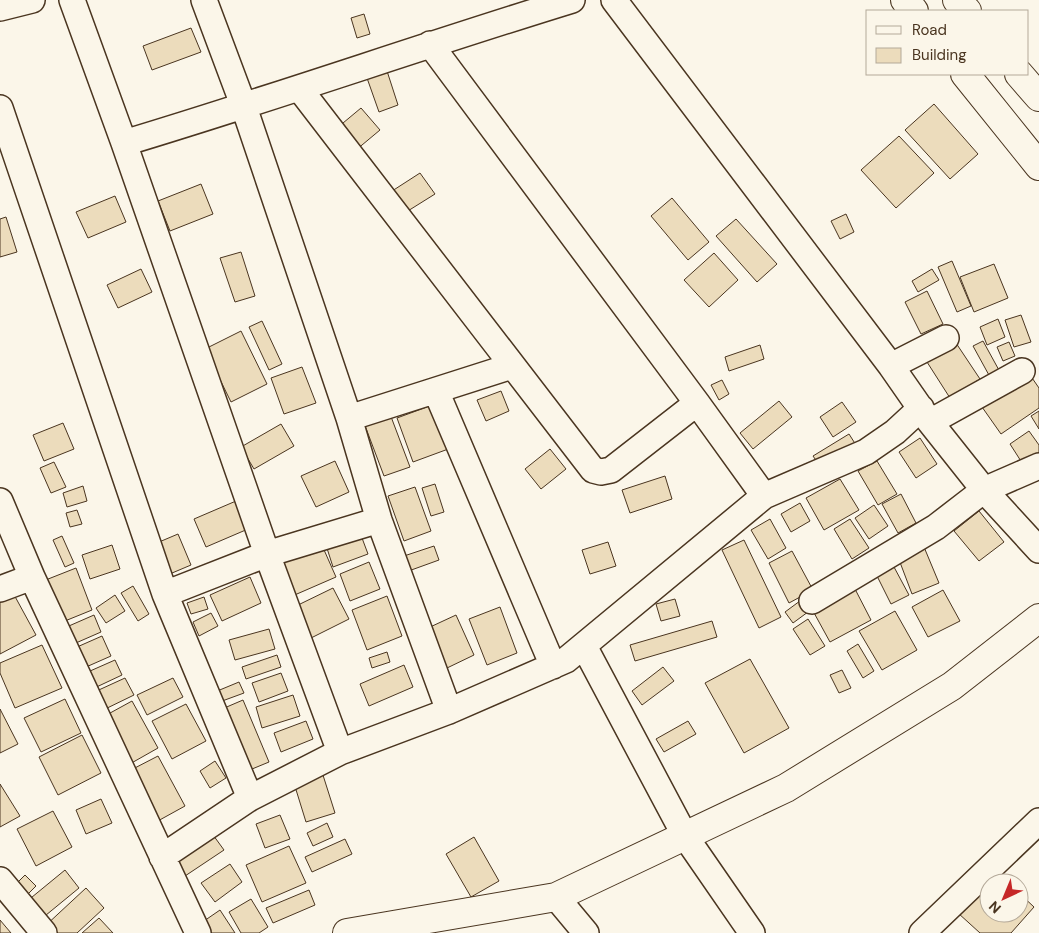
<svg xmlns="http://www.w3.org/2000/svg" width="1039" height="933" font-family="'DM Sans',sans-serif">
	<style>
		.building { fill: #ecdcbc; stroke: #4a3520 }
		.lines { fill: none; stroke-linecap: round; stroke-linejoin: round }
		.street-casing { stroke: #4a3520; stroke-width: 28 }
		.secondary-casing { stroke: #4a3520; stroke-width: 30 }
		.street { stroke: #fbf6e9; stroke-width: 25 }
		.secondary { stroke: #fbf6e9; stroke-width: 28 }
	</style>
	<rect width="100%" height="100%" fill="#fbf6e9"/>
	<path class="building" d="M364,14L370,34L357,38L351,18Z
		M191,28L201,52L152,70L143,46Z
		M387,71L398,105L379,112L367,78Z
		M934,104L978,154L950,179L905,130Z
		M361,108L380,130L356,150L337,128Z
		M899,136L934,173L896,208L861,170Z
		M420,173L435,194L403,214L389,193Z
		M201,184L213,214L170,231L158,201Z
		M115,196L126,222L88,238L76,212Z
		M672,198L709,242L688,260L651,216Z
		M846,214L854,232L840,239L831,221Z
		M6,217L17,252L0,257V219Z
		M736,219L777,264L757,282L716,236Z
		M241,252L255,296L235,302L220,258Z
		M714,253L738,280L709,307L684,280Z
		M952,261L971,306L957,312L938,267Z
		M994,264L1008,298L974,312L960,277Z
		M141,269L152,292L118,308L107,285Z
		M932,269L939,280L918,292L912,281Z
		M927,291L943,324L921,334L905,302Z
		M1021,315L1031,342L1014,347L1005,320Z
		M998,319L1005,337L987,345L980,327Z
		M262,321L282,364L269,370L249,327Z
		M241,331L267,384L231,402L205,349Z
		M983,341L1000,372L990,377L973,346Z
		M1009,342L1015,356L1003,361L997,347Z
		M956,343L980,379L950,398L927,362Z
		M760,345L764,359L729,371L725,357Z
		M302,367L316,403L284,414L271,378Z
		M1030,375L1039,388V408L1001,434L982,407Z
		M722,380L729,394L719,400L711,385Z
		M501,391L509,411L486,421L477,400Z
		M779,401L792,417L753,449L740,433Z
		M842,402L856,422L833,437L820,417Z
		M435,404L451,448L413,462L397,418Z
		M1039,411V429L1031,416Z
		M390,414L410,467L384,476L364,423Z
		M63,423L74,449L44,461L33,435Z
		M281,424L294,446L254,469L241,447Z
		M1029,431L1039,445V460L1026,469L1010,444Z
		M849,434L856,445L820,466L813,456Z
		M920,438L937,464L916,478L899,452Z
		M550,449L566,469L541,489L525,469Z
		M335,461L349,492L316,507L301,476Z
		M877,461L897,494L878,505L858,471Z
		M54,462L66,487L51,493L40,468Z
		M665,476L672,499L630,513L622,490Z
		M840,479L859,510L824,530L806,498Z
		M435,484L444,512L431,516L422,488Z
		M83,486L87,501L67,507L63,493Z
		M415,487L431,531L404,541L388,496Z
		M901,494L916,523L898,533L882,504Z
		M236,501L248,529L206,547L194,519Z
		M800,503L810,521L791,532L781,514Z
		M874,505L888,526L869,539L855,518Z
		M77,510L82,524L70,527L66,513Z
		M979,511L1004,542L979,561L954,531Z
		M770,519L786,548L768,559L751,530Z
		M850,519L869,548L852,559L834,529Z
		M359,530L368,554L333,567L325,542Z
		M178,534L191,565L165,576L152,545Z
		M62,536L74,563L65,567L53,540Z
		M744,540L781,617L759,628L722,550Z
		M608,542L616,566L590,574L582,550Z
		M321,543L336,577L290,597L275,562Z
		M112,545L120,569L90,579L82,555Z
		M434,546L439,560L403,573L398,558Z
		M924,547L939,583L912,594L898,557Z
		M792,551L813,590L789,603L769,563Z
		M369,562L380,589L350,601L340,574Z
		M894,567L909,595L891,604L877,576Z
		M76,568L92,610L55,625L38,583Z
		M250,577L261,603L222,621L210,595Z
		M133,586L149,614L138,621L121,593Z
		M333,588L349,619L311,638L296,606Z
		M855,589L871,620L830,642L813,611Z
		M943,590L960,621L928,637L912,607Z
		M12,591L36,635L0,654V597Z
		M115,595L125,611L106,623L96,608Z
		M387,596L402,636L367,650L352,610Z
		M204,597L208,609L191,614L187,603Z
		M804,598L812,609L793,623L785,612Z
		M675,599L680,616L661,621L656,604Z
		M500,607L517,653L487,665L469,619Z
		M895,611L917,650L882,670L859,631Z
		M211,613L218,626L199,636L193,622Z
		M94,615L101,632L69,646L62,629Z
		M456,615L474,655L447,668L428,628Z
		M808,619L825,646L810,655L793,629Z
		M712,621L717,637L635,661L630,645Z
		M269,629L275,649L235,660L229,640Z
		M102,636L111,656L77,671L68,651Z
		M858,644L874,671L863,678L847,651Z
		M42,645L62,688L15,708L0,673V663Z
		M387,652L390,662L372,668L369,658Z
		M277,655L281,667L246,679L242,667Z
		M750,659L789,728L744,753L705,683Z
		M115,660L122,675L88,691L81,675Z
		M404,665L413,687L369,706L360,684Z
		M663,667L674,681L642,705L632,691Z
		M842,670L851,688L839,693L830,675Z
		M281,673L288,691L259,702L252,683Z
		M125,678L134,695L99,712L90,694Z
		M173,678L183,697L147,715L137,695Z
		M239,682L244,693L214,704L210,694Z
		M293,695L300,716L262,728L256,707Z
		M65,699L81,733L41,752L24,718Z
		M243,700L269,762L240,774L215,712Z
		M132,701L158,748L128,765L101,718Z
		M186,704L206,741L172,759L152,721Z
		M0,709L18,744L0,753Z
		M306,721L313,739L281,752L274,733Z
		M688,721L696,734L664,752L656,739Z
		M82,735L101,773L58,795L39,757Z
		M158,756L185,806L156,822L129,771Z
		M215,761L226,778L210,788L200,771Z
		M322,772L335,813L306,822L293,780Z
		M0,784L20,816L0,827Z
		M101,799L112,823L86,834L76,810Z
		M53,811L72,847L36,866L17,829Z
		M280,815L290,839L265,848L256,824Z
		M327,823L333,837L313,846L307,833Z
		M208,828L224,850L185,876L170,855Z
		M474,837L499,881L471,897L446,854Z
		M345,839L352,854L312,872L305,857Z
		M289,846L306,883L262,902L246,865Z
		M230,864L242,882L215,902L201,883Z
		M65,870L79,888L40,920L26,902Z
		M995,872L1007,883H989V913H1019V893L1034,907L1011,933H980L958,913Z
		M25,875L36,886L21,901L10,890Z
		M86,888L104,908L77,933H50L44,927Z
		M309,890L315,905L273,923L266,908Z
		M251,899L268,927L259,933H241L229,912Z
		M220,910L235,933H211L204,921Z
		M99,918L113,933H82Z
		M0,920L11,933H0Z"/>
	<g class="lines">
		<defs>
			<path id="street" d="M72,0L124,143L267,554L340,752
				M204,0L244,107L349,418L379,520L449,711
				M614,0L891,366L930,422L984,490L1039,550
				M0,8L32,0
				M430,44L697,403L764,496
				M299,88L593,470L601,472L611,470L697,403
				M0,108L165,594L250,798
				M124,143C274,98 422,46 572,0
				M891,366L946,338
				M436,391L553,666
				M349,418L512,366
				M930,422L1022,371
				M0,501L32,577
				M0,589L32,577L198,933
				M165,594L267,554L379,520
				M812,601L936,527L984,490L1039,466
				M584,646L685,836L752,933
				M162,857L250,798L340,752L449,711L566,660L764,496L866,452L895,432L921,408
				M0,880L44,933
				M556,897L586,933
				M922,933L1039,821"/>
			<path id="secondary" d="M905,0L914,11
				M957,0L967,11
				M965,74L1039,166
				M1019,74L1039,97
				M347,933L556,897L786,788L952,686L1039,618"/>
		</defs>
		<use href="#street" class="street-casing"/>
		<use href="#secondary" class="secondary-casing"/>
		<use href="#street" class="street"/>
		<use href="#secondary" class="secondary"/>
	</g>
	<rect x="866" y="10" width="162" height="65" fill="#fbf6e9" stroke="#b4a999"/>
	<rect x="876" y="26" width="25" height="8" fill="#fbf6e9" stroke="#b4a999"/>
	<text x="912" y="35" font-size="15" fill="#4a3520">Road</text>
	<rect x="876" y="48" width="25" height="15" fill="#ecdcbc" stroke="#b4a999"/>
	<text x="912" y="60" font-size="15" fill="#4a3520">Building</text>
	<g transform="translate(1004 898) rotate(224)"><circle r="24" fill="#fbf6e9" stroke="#b4a999"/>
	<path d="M0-4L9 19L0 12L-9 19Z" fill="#c62828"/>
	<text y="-8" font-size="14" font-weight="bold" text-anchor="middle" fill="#4a3520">N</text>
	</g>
</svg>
